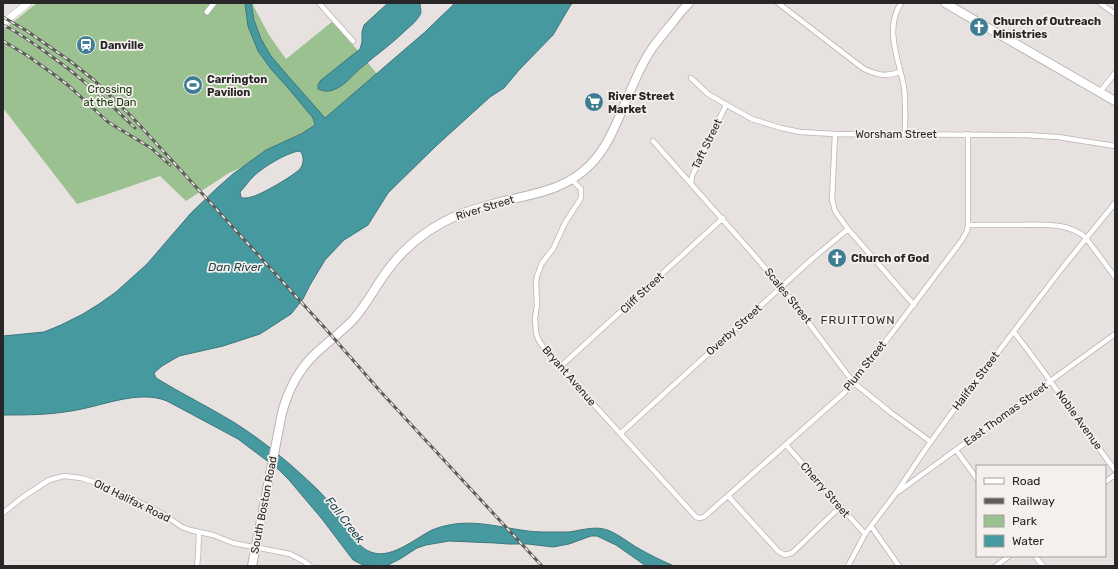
<svg xmlns="http://www.w3.org/2000/svg" width="1118" height="569" font-family="Rubik,sans-serif">
	<style>
		.green { fill: #9cc191 }
		.water { fill: #46999f; stroke: #3d767b; fill-rule: evenodd }
		.lines { fill: none; stroke-linecap: round; stroke-linejoin: round }
		.minor-casing { stroke: #b9b4b2; stroke-width: 6 }
		.secondary-casing { stroke: #b9b4b2; stroke-width: 8 }
		.primary-casing { stroke: #b9b4b2; stroke-width: 10 }
		.minor { stroke: #fff; stroke-width: 4.5 }
		.secondary { stroke: #fff; stroke-width: 7 }
		.primary { stroke: #fff; stroke-width: 8 }
		.rail-casing { stroke: #5f5d5c; stroke-width: 3 }
		.rail { stroke: #f5f0ee; stroke-width: 1.5; stroke-dasharray: 4.5; stroke-linecap: butt }
		.labels { text-anchor: middle; dominant-baseline: central; stroke-width: 3.5; stroke-linejoin: round; paint-order: stroke }
		.poi-label { font-size: 11px; font-weight: bold; fill: #282626; stroke: #f5f0ee; text-anchor: start }
		.park-label { font-size: 11px; fill: #123704; stroke: #f5f0ee }
		.street-label { font-size: 11px; fill: #282626; stroke: #f5f0ee }
		.water-label { font-size: 12px; font-style: italic; fill: #20474a; stroke: #f5f0ee }
		.neighbourhood-label { font-size: 12px; letter-spacing: 1px; fill: #34302f; stroke: #f5f0ee }
	</style>
	<rect width="100%" height="100%" fill="#e7e2e0"/>
	<path class="green" d="M37,3H253L254,7L269,35L286,59L333,21L383,81L282,149L229,173L186,201L160,176L105,195L77,204L3,108V30Z"/>
	<path class="water" d="M245,3H251L254,20L261,39L271,56L288,76L325,118L425,32L455,3H573L570,6L553,35L519,70L504,88L490,97L436,146L388,193L368,225L344,240L325,260L310,285L303,299L291,314L260,334L223,346L179,356L162,366L154,373L156,378C182,394 209,407 235,423C265,442 292,465 317,489C324,496 331,504 337,512C348,527 355,548 374,553C393,558 416,538 432,530C437,528 443,526 449,525C482,518 515,533 548,532C555,532 562,532 569,532C583,530 596,525 610,531C619,535 628,542 636,547C648,554 660,560 674,566H646L616,545L597,536H591L569,544L553,547L528,544H509L495,543L449,541L426,545L417,548L400,559L388,565L382,566L363,565L353,560L322,519L289,480L278,469L238,439L167,401C138,389 100,407 71,411C48,415 26,415 3,415V336L44,332L61,325L83,314L99,304L116,292L147,264L191,213L217,188L233,174L266,150L301,134L315,125L313,118L289,89L271,69L258,51L248,26ZM298,151L301,152C304,157 304,164 300,169C293,176 261,195 251,197C248,198 245,198 242,198L241,197L240,192C245,187 249,180 255,175C265,166 285,154 298,151Z
		M388,3H420C420,7 422,12 420,15C417,20 412,25 407,29C393,43 377,54 362,67C353,74 345,86 333,90C328,92 323,91 318,89V85L320,81L360,49L362,42V32L364,25Z"/>
	<g class="lines">
		<defs>
			<path id="minor" d="M319,3L353,41
				M778,3L864,69C878,75 885,77 900,72
				M901,3C884,29 899,60 904,87C906,102 905,118 905,134
				M1100,3L1115,14
				M207,12L214,3
				M691,78L708,94L720,101L752,119L781,128L800,132L835,134L1025,135L1058,137L1115,146
				M1100,92L1115,73
				M835,134L832,200L835,211L848,229L914,305
				M653,141L754,255L790,298L853,382L890,412L931,442
				M572,180L581,189V198L565,223L553,249L542,263L537,276L536,283L537,305L535,318L536,332L538,339L548,354L696,517L699,518L704,517L844,393L853,382L889,337L962,240L967,231L968,225V134
				M691,183L692,176L709,141L726,105
				M968,225C983,225 999,225 1014,225C1038,225 1067,221 1086,238L1115,277
				M1014,332C1049,377 1080,424 1115,470
				M560,367L723,218
				M621,433L812,259L848,229
				M786,445L865,534
				M956,450L977,479
				M1105,482L1115,475
				M898,492L1115,334
				M728,496L778,551L785,555L792,553L840,507
				M3,513L23,497L49,480L64,476L81,478L107,486L163,514L182,527L190,530L213,535L233,543L290,554L305,562L310,566
				M871,526L899,566
				M1035,556L1043,566
				M197,566L198,557L199,532
				M848,566L865,534L896,493L927,447L953,411L1063,267L1115,203
				M996,566L1009,556"/>
			<path id="secondary" d="M3,23L28,3"/>
			<path id="primary" d="M945,3L1115,101
				M252,566L282,413C288,390 299,369 316,353C328,342 341,332 352,321C366,306 375,287 387,271C405,246 430,227 458,215C469,211 481,207 493,204C528,194 562,193 590,165C609,146 618,119 629,94C635,80 641,66 649,53C656,42 665,32 673,22C678,15 683,9 689,3"/>
		</defs>
		<use href="#minor" class="minor-casing"/>
		<use href="#secondary" class="secondary-casing"/>
		<use href="#primary" class="primary-casing"/>
		<use href="#minor" class="minor"/>
		<use href="#secondary" class="secondary"/>
		<use href="#primary" class="primary"/>
		<defs>
			<path id="rail" d="M3,17L27,31L70,61L94,80L133,118L324,327L380,391L542,566
				M3,25C18,32 33,43 47,53C78,75 108,101 135,128
				M3,41L28,56L56,76L69,86L108,122L151,148L170,165"/>
		</defs>
		<use href="#rail" class="rail-casing"/>
		<use href="#rail" class="rail"/>
	</g>
	<defs>
		<symbol id="church-disc" viewBox="-11 -11 22 22"><circle r="9.5" fill="#3f7d93" stroke="#f5f0ee"/><path d="M-1.2-6h2.4v3.5h3.3v2.4h-3.3V6h-2.4V-.1h-3.3v-2.4h3.3Z" fill="#fff"/></symbol>
		<symbol id="station-disc" viewBox="-11 -11 22 22"><circle r="9.5" fill="#3f7d93" stroke="#f5f0ee"/><path d="M-3-6H3Q5-6 5-4V2Q5 4 3 4L4.5 6H3L1.5 4h-3L-3 6H-4.5L-3 4Q-5 4-5 2V-4Q-5-6-3-6ZM-3.5-4v3h7v-3ZM-3.5 1v1.5H-2V1ZM2 1v1.5H3.5V1Z" fill="#fff"/></symbol>
		<symbol id="stadium-disc" viewBox="-11 -11 22 22"><circle r="9.5" fill="#3f7d93" stroke="#f5f0ee"/><path d="M0-5a6.5 5 0 1 0 0 10a6.5 5 0 1 0 0-10ZM-3.5-1.8h7v3.6h-7Z" fill="#fff"/></symbol>
		<symbol id="supermarket-disc" viewBox="-11 -11 22 22"><circle r="9.5" fill="#3f7d93" stroke="#f5f0ee"/><path d="M-6-5.5h2.5l.6 2H6L4.5 2H-2.5L-4.4-4H-6ZM-1.5 3.2a1.3 1.3 0 1 0 .1 0ZM3 3.2a1.3 1.3 0 1 0 .1 0Z" fill="#fff"/></symbol>
	</defs>
	<g fill-rule="evenodd">
		<use href="#church-disc" x="968" y="16" width="22" height="22"/>
		<use href="#station-disc" x="75" y="34" width="22" height="22"/>
		<use href="#stadium-disc" x="182" y="74" width="22" height="22"/>
		<use href="#supermarket-disc" x="583" y="91" width="22" height="22"/>
		<use href="#church-disc" x="826" y="247" width="22" height="22"/>
	</g>
	<g class="labels">
		<g class="poi-label">
			<text x="993" y="21">Church of Outreach<tspan x="993" dy="13">Ministries</tspan></text>
			<text x="100" y="45">Danville</text>
			<text x="207" y="79">Carrington<tspan x="207" dy="13">Pavilion</tspan></text>
			<text x="608" y="96">River Street<tspan x="608" dy="13">Market</tspan></text>
			<text x="851" y="258">Church of God</text>
		</g>
		<g class="park-label">
			<text x="110" y="89">Crossing<tspan x="110" dy="13">at the Dan</tspan></text>
		</g>
		<g class="street-label">
			<text x="896" y="134">Worsham Street</text>
			<text transform="translate(707 144) rotate(-64)">Taft Street</text>
			<text transform="translate(485 208) rotate(-17)">River Street</text>
			<text transform="translate(642 293) rotate(-43)">Cliff Street</text>
			<text transform="translate(788 296) rotate(51)">Scales Street</text>
			<text transform="translate(734 330) rotate(-42)">Overby Street</text>
			<text transform="translate(865 366) rotate(-51)">Plum Street</text>
			<text transform="translate(569 376) rotate(49)">Bryant Avenue</text>
			<text transform="translate(976 381) rotate(-53)">Halifax Street</text>
			<text transform="translate(1006 414) rotate(-36)">East Thomas Street</text>
			<text transform="translate(1079 420) rotate(54)">Noble Avenue</text>
			<text transform="translate(825 490) rotate(49)">Cherry Street</text>
			<text transform="translate(132 501) rotate(26)">Old Halifax Road</text>
			<text transform="translate(264 505) rotate(-79)">South Boston Road</text>
		</g>
		<g class="water-label">
			<text x="235" y="267">Dan River</text>
			<text transform="translate(345 520) rotate(52)">Fall Creek</text>
		</g>
		<g class="neighbourhood-label">
			<text x="858" y="320">FRUITTOWN</text>
		</g>
	</g>
	<rect width="1118" height="569" fill="none" stroke="#282626" stroke-width="8"/>
	<rect x="976" y="465" width="130" height="92" fill="#f5f0ee" stroke="#a39f9e"/>
	<rect x="984" y="478" width="20" height="6" fill="#ffffff" stroke="#a39f9e"/>
	<text x="1012" y="485" font-size="12" fill="#282626">Road</text>
	<rect x="984" y="498" width="20" height="6" fill="#5f5d5c" stroke="#a39f9e"/>
	<text x="1012" y="505" font-size="12" fill="#282626">Railway</text>
	<rect x="984" y="515" width="20" height="12" fill="#9cc191" stroke="#a39f9e"/>
	<text x="1012" y="525" font-size="12" fill="#282626">Park</text>
	<rect x="984" y="535" width="20" height="12" fill="#46999f" stroke="#a39f9e"/>
	<text x="1012" y="545" font-size="12" fill="#282626">Water</text>
</svg>
